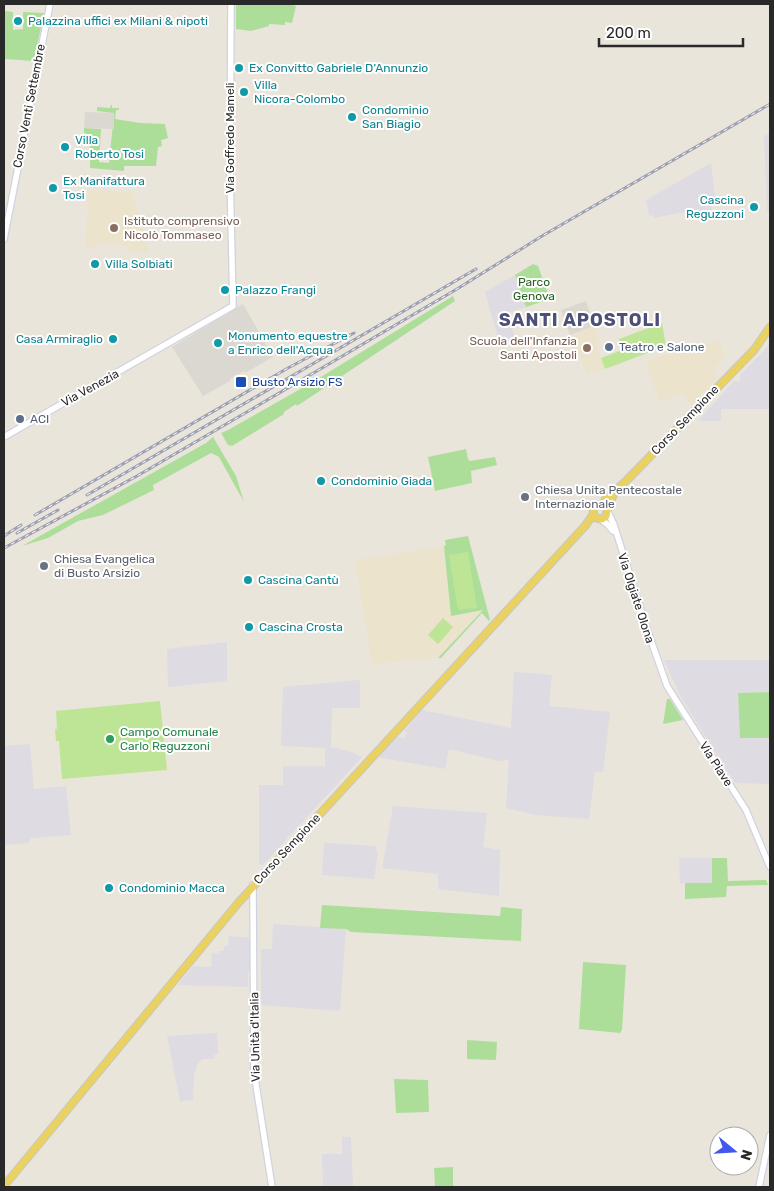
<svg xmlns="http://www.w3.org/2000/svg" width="774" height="1191" font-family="Rubik,sans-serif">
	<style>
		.industrial { fill: #dedbe3 }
		.education { fill: #ebe3cb }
		.green { fill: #acde9a }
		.pitch { fill: #bee596 }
		.plaza { fill: #dbd7d1 }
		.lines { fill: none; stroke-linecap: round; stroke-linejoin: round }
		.tertiary-casing { stroke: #d0d2e1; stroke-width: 8 }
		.primary-casing { stroke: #c7c7c7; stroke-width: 9 }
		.tertiary { stroke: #fff; stroke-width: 5.5 }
		.primary { stroke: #e9d261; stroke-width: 7 }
		.rail-casing { stroke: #9ea0b2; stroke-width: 3 }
		.rail { stroke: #fff; stroke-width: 1; stroke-dasharray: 4; stroke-linecap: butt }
		.culture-dot { fill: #0f9aa8; stroke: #fff; stroke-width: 2 }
		.education-dot { fill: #8d6e63; stroke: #fff; stroke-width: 2 }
		.service-dot { fill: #5c6f8a; stroke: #fff; stroke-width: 2 }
		.transit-dot { fill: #1a4fb4; stroke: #fff; stroke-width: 2 }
		.worship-dot { fill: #6b7280; stroke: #fff; stroke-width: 2 }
		.leisure-dot { fill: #2e9e5b; stroke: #fff; stroke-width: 2 }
		.labels { text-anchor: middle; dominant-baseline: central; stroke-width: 4; stroke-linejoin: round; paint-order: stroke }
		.culture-label { font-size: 12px; fill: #0d838f; stroke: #fff; text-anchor: start }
		.street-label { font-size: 12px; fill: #292929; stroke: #fff }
		.education-label { font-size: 12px; fill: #785e54; stroke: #fff; text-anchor: start }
		.park-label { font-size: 12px; fill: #27611d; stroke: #fff }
		.service-label { font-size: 12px; fill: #4e5e75; stroke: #fff; text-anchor: start }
		.transit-label { font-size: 12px; fill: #164399; stroke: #fff; text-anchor: start }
		.worship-label { font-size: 12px; fill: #5b616d; stroke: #fff; text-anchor: start }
		.leisure-label { font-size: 12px; fill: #27864d; stroke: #fff; text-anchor: start }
		.district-label { font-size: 18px; font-weight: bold; letter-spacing: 1px; fill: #4c5076; stroke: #fff }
	</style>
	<rect width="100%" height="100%" fill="#eae5db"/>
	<path class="industrial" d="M770,133V211H767L764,136Z
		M711,163L715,197H711L712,214L695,216L694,210L654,218V215L649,216L646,200Z
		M515,275L526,307L507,313L516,341L500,346L485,292Z
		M770,344V409H721V421H698L734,381H740V375Z
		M227,642V681L168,687L167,649Z
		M664,660H770V692L738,693L740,738H770V784L735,783L682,699Z
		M514,672L552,675L549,706L610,712L603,772H595L589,819L535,815L506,808L509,761L504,759L503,762L449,749L445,769L376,757L392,741L398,737L405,738L407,733L404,731L422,710L511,728Z
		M360,680V708H332L331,747L352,752L362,757L263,865L259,864V785H283V766H325V748L281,746L283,687Z
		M30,744L34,789L66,786L71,835L31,838L29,843L4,845V746Z
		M393,806L487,813L483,847L500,850L499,896L438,889V874L382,868Z
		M324,843L377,846L376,851L378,853L374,879L322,875Z
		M679,858H712V883H680Z
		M273,924L346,929L340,1011L261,1005V949H272Z
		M229,936L251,938V971H248V987L178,985L193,966L211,967L212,953L219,954V951H224V946H228Z
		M217,1033L218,1054L214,1055V1059H203L198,1063L194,1075L193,1100L180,1101L167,1036Z
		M342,1137H351L353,1187H323L322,1154H342Z"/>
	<path class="education" d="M89,190L132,192L149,252L128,250V246L95,244V248L85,247Z
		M594,326L600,342L596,344L605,369L587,375L571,335Z
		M719,341L725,355L722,361L712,371L718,377L692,405L680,394L660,402L646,364L648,361L672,352Z
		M444,546L445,552L485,607L438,658L372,664L355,560Z"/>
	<path class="green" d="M236,4H290L296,6L292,23L285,22V25L269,24V26L251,31L236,29Z
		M5,11L13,12V30L23,29V12L44,13L34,61L4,59Z
		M111,105H112V108H119V110H116L115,119L140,123L165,124L168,138L161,140L162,146L158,147L156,166H124V171L90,168V140H86V133H84V128L101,129L99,162L109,163L114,113L97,111V107L110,108Z
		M533,264L538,266L550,299L526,307L515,275Z
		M453,296L455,301L297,406L296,404L284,412V414L232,446L228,445L221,433L228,430L311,383Z
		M213,437L236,476L244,502L219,457L211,453L153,485L154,490L103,515L78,521L48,538L22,546L206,443Z
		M466,449L468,459L470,461L495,457L497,465L471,471L472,483L435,491L428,457Z
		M468,536L490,620L489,621L482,613L441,658H438L483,610L451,616L444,546L446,545L445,540Z
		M770,692V738H740L738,693Z
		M667,699H670L683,720L663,724Z
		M712,858H727L728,881L766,880L768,885L727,886L726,897L685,899V883H712Z
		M322,905L500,916L501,907L522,909L521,941L351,932L346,929L320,928Z
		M583,962L626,965L622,1030L620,1033L579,1029Z
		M467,1040L497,1042L496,1060L467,1059Z
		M394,1079L428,1080L429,1112L396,1113Z
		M453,1167V1187H435L434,1168Z"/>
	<path class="pitch" d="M662,323L666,346L605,369L601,358L622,350L619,339Z
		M468,552L477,608L458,610L449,555Z
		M443,618L453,627L438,644L428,635Z
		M160,701L167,770L62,779L59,741H56L55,729H57L56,711Z"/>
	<path class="plaza" d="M85,112L114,113V129L84,128Z
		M586,301L594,326L570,335L561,310Z
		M243,304L273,357L245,373L244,371L230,379V381L203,396L172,347Z"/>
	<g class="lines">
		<defs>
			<path id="tertiary" d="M4,239L50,4
				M4,437L233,306L230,174L231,4
				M608,512L614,525L646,626L667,686L746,810L770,867
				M600,519L607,524L613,531
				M253,885L254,1072L272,1187
				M759,1187L770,1135"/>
			<path id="primary" d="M615,492L608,506L606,516L602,519L596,518L593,513C593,507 596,504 602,505L605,500L627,480L754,350L770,327
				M4,1186L239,902L585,526L593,515"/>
		</defs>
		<use href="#tertiary" class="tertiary-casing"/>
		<use href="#primary" class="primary-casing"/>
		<use href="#tertiary" class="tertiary"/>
		<use href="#primary" class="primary"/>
		<defs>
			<path id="rail" d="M87,495L476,269
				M35,515L288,368L354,333
				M17,533L58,510
				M4,536L21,525
				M4,548L137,476L252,409L457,289L542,236L770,104"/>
		</defs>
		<use href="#rail" class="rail-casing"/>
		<use href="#rail" class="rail"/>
	</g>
	<g class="culture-dot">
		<circle cx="18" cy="21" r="5"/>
		<circle cx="239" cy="68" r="5"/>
		<circle cx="244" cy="92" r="5"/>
		<circle cx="352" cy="117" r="5"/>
		<circle cx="65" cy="147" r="5"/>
		<circle cx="53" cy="188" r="5"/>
		<circle cx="754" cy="207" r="5"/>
		<circle cx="95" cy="264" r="5"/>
		<circle cx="225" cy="290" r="5"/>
		<circle cx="113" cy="339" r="5"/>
		<circle cx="218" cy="343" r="5"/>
		<circle cx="321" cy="481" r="5"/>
		<circle cx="248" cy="580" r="5"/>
		<circle cx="249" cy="627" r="5"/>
		<circle cx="109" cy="888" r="5"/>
	</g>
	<g class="education-dot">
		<circle cx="114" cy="228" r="5"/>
		<circle cx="587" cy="348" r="5"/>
	</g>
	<g class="service-dot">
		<circle cx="609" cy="347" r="5"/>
		<circle cx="20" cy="419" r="5"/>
	</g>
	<rect class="transit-dot" x="235" y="376" width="12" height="12" rx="2.5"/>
	<g class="worship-dot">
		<circle cx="525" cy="497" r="5"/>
		<circle cx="44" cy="566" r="5"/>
	</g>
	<circle class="leisure-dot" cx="110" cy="739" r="5"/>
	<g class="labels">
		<g class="culture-label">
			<text x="28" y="21">Palazzina uffici ex Milani &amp; nipoti</text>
			<text x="249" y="68">Ex Convitto Gabriele D'Annunzio</text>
			<text x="254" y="85">Villa<tspan x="254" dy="14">Nicora-Colombo</tspan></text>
			<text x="362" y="110">Condominio<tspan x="362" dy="14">San Biagio</tspan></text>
			<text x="75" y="140">Villa<tspan x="75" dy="14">Roberto Tosi</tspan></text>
			<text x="63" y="181">Ex Manifattura<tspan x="63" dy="14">Tosi</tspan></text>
			<text x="744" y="200" text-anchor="end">Cascina<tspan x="744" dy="14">Reguzzoni</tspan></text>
			<text x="105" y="264">Villa Solbiati</text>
			<text x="235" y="290">Palazzo Frangi</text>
			<text x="228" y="336">Monumento equestre<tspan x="228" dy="14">a Enrico dell'Acqua</tspan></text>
			<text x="103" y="339" text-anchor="end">Casa Armiraglio</text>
			<text x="331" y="481">Condominio Giada</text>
			<text x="258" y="580">Cascina Cantù</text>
			<text x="259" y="627">Cascina Crosta</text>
			<text x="119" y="888">Condominio Macca</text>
		</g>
		<g class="street-label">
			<text transform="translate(29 106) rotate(-79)">Corso Venti Settembre</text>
			<text transform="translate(230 138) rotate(-90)">Via Goffredo Mameli</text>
			<text transform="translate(90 388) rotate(-29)">Via Venezia</text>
			<text transform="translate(685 420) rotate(-46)">Corso Sempione</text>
			<text transform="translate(636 598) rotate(72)">Via Olgiate Olona</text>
			<text transform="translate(716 764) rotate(57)">Via Piave</text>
			<text transform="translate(287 849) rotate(-47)">Corso Sempione</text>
			<text transform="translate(255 1037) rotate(-91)">Via Unità d'Italia</text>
		</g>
		<g class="education-label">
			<text x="124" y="221">Istituto comprensivo<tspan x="124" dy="14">Nicolò Tommaseo</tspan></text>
			<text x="577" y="341" text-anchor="end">Scuola dell'Infanzia<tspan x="577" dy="14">Santi Apostoli</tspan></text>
		</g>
		<g class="park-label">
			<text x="534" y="282">Parco<tspan x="534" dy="14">Genova</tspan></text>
		</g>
		<g class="service-label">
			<text x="619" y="347">Teatro e Salone</text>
			<text x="30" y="419">ACI</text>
		</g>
		<g class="transit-label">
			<text x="252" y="382">Busto Arsizio FS</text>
		</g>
		<g class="worship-label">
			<text x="535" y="490">Chiesa Unita Pentecostale<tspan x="535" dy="14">Internazionale</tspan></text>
			<text x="54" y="559">Chiesa Evangelica<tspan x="54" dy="14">di Busto Arsizio</tspan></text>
		</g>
		<g class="leisure-label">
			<text x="120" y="732">Campo Comunale<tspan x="120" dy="14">Carlo Reguzzoni</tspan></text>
		</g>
		<g class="district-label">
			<text x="580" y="320">SANTI APOSTOLI</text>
		</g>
	</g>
	<rect width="774" height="1191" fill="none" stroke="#292929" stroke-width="10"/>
	<g transform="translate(734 1151) rotate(108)"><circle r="24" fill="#ffffff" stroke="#a9a9a9"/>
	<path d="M0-4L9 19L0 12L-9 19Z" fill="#4257f0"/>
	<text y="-8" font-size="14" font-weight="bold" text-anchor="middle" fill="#292929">N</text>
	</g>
	<path d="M599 38v8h144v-8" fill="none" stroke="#292929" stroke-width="2.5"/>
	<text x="606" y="38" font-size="15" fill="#292929" stroke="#ffffff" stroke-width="4" paint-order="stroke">200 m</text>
</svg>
